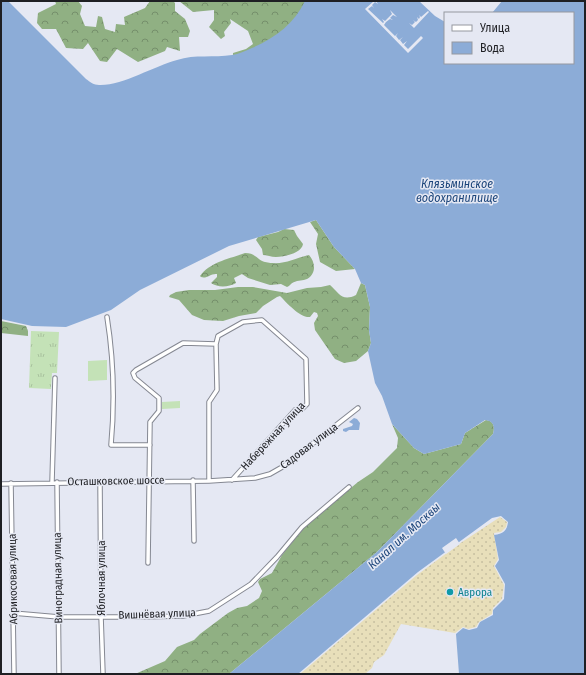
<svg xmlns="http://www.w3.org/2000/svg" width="586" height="675" font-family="'Fira Sans Condensed',sans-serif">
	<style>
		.grass { fill: url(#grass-tufts) }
		.forest { fill: url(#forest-crowns) }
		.sand { fill: url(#sand-dots) }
		.pitch { fill: #c4e2b7 }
		.water { fill: #8cacd7 }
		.pier { fill: #e5e8f3 }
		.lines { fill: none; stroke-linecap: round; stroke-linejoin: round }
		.minor-casing { stroke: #858892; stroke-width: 5.5 }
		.minor { stroke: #fff; stroke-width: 3.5 }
		.culture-dot { fill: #0f9aa8; stroke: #e5e8f3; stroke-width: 1.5 }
		.labels { text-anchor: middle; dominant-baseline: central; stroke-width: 3; stroke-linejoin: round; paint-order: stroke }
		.street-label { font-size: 11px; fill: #1e1f23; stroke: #e5e8f3 }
		.culture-label { font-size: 11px; fill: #0d838f; stroke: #e5e8f3; text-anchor: start }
		.water-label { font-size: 12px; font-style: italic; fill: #1b447a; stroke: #e5e8f3 }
	</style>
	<defs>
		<pattern id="grass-tufts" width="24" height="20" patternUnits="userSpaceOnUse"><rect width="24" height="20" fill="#c4e2b7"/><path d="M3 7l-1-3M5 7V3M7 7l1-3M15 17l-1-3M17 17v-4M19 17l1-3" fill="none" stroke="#a8c19d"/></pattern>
		<pattern id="forest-crowns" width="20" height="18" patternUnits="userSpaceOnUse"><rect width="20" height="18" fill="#90b083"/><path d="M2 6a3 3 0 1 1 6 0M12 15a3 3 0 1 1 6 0" fill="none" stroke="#758f6b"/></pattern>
		<pattern id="sand-dots" width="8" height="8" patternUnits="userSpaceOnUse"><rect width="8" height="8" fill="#e8dfba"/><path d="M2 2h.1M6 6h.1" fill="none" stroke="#c7bfa0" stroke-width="1.8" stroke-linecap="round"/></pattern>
	</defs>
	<rect width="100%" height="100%" fill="#e5e8f3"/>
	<path class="grass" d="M31,331L59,332L57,373H52L51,389L29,388Z"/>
	<path class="forest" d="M55,1H78L82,6L80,14L85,26L96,27L98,16L102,17L105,29L115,32L116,24L125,25L124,17L145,8L150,1H173L175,3V11L185,19L190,31L188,37H179L180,51L167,47L165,51L138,62L117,49L107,62L100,61L88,43L83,49L66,48L56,29H42L37,23L38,13L56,4Z
		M179,1H308L284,36L233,58V53L246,49L253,44L248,31L230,19L231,23L224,32L225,36L221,39L209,27L214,20V10L193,12Z
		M316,220L334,247L355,269L336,271L320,262L316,244L318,234L310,222Z
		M284,229L294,230L297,236L303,244C302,253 284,257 276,257C271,257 267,255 263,255L262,249L256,240L258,237L278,232Z
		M245,253C256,253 257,260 265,262C283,266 292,259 309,255C315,262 317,273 307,279C303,281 298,280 294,282C291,283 290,286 287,287L281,284L270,285L248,278L242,274L234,278L236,283C229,287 218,288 211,283L217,277V274C211,273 207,279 201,277L200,276C210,262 229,259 245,253Z
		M361,283L365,285L370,307L369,330L371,343L368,351L356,361L344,363L335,359L315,330L314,323L318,316L317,313L314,312L310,317C300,318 287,303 280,296L277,297L263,306L256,313L239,316L223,321L204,320L192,315L179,300L169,297L170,295L176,292L189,290H215L238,287H253L287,293L307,288L321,287L330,285C339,293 342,302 356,295Z
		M1,321L26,326L28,331V336L1,333Z
		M486,420C494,421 495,427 493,434L377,552L229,674H135L165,661L177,647L194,640L200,634L228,613L237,608L247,606L259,598L262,591L258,582L260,579L272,573L282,555L306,525L358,482L373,472L397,448L398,438L392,424L414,448L424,454L461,444L465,433Z"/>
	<path class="sand" d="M500,517L507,522L506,527L501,532L494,533L498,559L494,566L504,585L502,599L493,608L492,614L479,622L476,627L468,629L463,627L455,633L401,624L384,655L374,662L372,668L365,674H300L417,575L459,544Z"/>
	<path class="pitch" d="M107,360V380L88,381V361Z
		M180,401V408L162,409V402Z"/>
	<path class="water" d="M1,1H8L86,79C90,82 94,85 99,85C122,86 154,66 177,60C195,54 214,58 232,55C239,54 245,51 252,48C275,38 294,24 305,1H419L435,16L445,22V63H573V13H492L502,1H585V674H459L456,634L463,628L469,630L477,628L480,622L493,615V610L504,599L505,584L495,566L499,560L494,535C503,534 507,531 508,522L501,516L492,518L418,572L298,674H229L377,552L493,434C495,427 494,421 485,420L465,433L461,444L424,454L414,448L392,424L382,396L375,383L368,351L371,343L369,330L370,307L365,285L361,283L355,269L334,247L316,220L229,246L140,290L111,310L66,327L32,326L1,319Z
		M354,418L357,419L360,423L359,430H349L346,432L343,431V429L352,426L353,424L349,422Z"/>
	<path class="pier" d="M374,1H376L378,4L375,2L372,5L374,8L372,6L368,9L383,23L384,22L382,19L385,21L388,18L385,16L388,18L392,14L390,10L397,17L393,15L390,18L393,20L390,19L386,22L389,24L386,22L384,25L395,36L398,33L396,36L399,40L403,37L400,40L403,44L407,41L404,45L408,49L421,36L423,38L408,53L365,9Z
		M428,11L429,12L414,28L409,23L412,25L415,22L413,20L416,22L418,20L417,17L419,19L420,17L419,15L421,17Z
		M456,538L460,544L446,554L442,548Z"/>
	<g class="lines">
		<defs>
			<path id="minor" d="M107,317C114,361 115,401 111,445H150
				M193,480L194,541
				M209,481V402L217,390L216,344L218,336L243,322L262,320L306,359L307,404L303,408L295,410L232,480
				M52,482L55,378
				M57,482L59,674
				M100,482L101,616L103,674
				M11,483L14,674
				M1,484L209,481L255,478L270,474L284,466L358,408
				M148,563L150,422L159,411V398L135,378L133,373L136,370L183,343L216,344
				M13,613L59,617H138L183,616L209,611L251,584L277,557L302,527L349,487"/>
		</defs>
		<use href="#minor" class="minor-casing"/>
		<use href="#minor" class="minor"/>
	</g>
	<circle class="culture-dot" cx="450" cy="592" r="4"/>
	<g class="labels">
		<g class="street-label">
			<text transform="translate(273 436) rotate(-47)">Набережная улица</text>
			<text transform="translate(309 446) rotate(-37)">Садовая улица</text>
			<text transform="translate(116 481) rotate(-1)">Осташковское шоссе</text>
			<text transform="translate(58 578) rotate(-91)">Виноградная улица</text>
			<text transform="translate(101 578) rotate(-90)">Яблочная улица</text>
			<text transform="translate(13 579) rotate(-91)">Абрикосовая улица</text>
			<text transform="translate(157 614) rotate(-2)">Вишнёвая улица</text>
		</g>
		<g class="culture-label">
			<text x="458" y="592">Аврора</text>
		</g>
		<g class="water-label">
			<text x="457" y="184">Клязьминское<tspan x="457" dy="14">водохранилище</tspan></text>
			<text transform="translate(404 536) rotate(-42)">Канал им. Москвы</text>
		</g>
	</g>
	<rect width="586" height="675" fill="none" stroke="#1e1f23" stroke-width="4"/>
	<rect x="444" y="12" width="130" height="52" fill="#e5e8f3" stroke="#9598a0"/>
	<rect x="452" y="25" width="20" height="6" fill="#ffffff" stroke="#9598a0"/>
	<text x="480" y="32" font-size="12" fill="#1e1f23">Улица</text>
	<rect x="452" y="42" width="20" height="12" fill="#8cacd7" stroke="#9598a0"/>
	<text x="480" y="52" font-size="12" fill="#1e1f23">Вода</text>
</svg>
